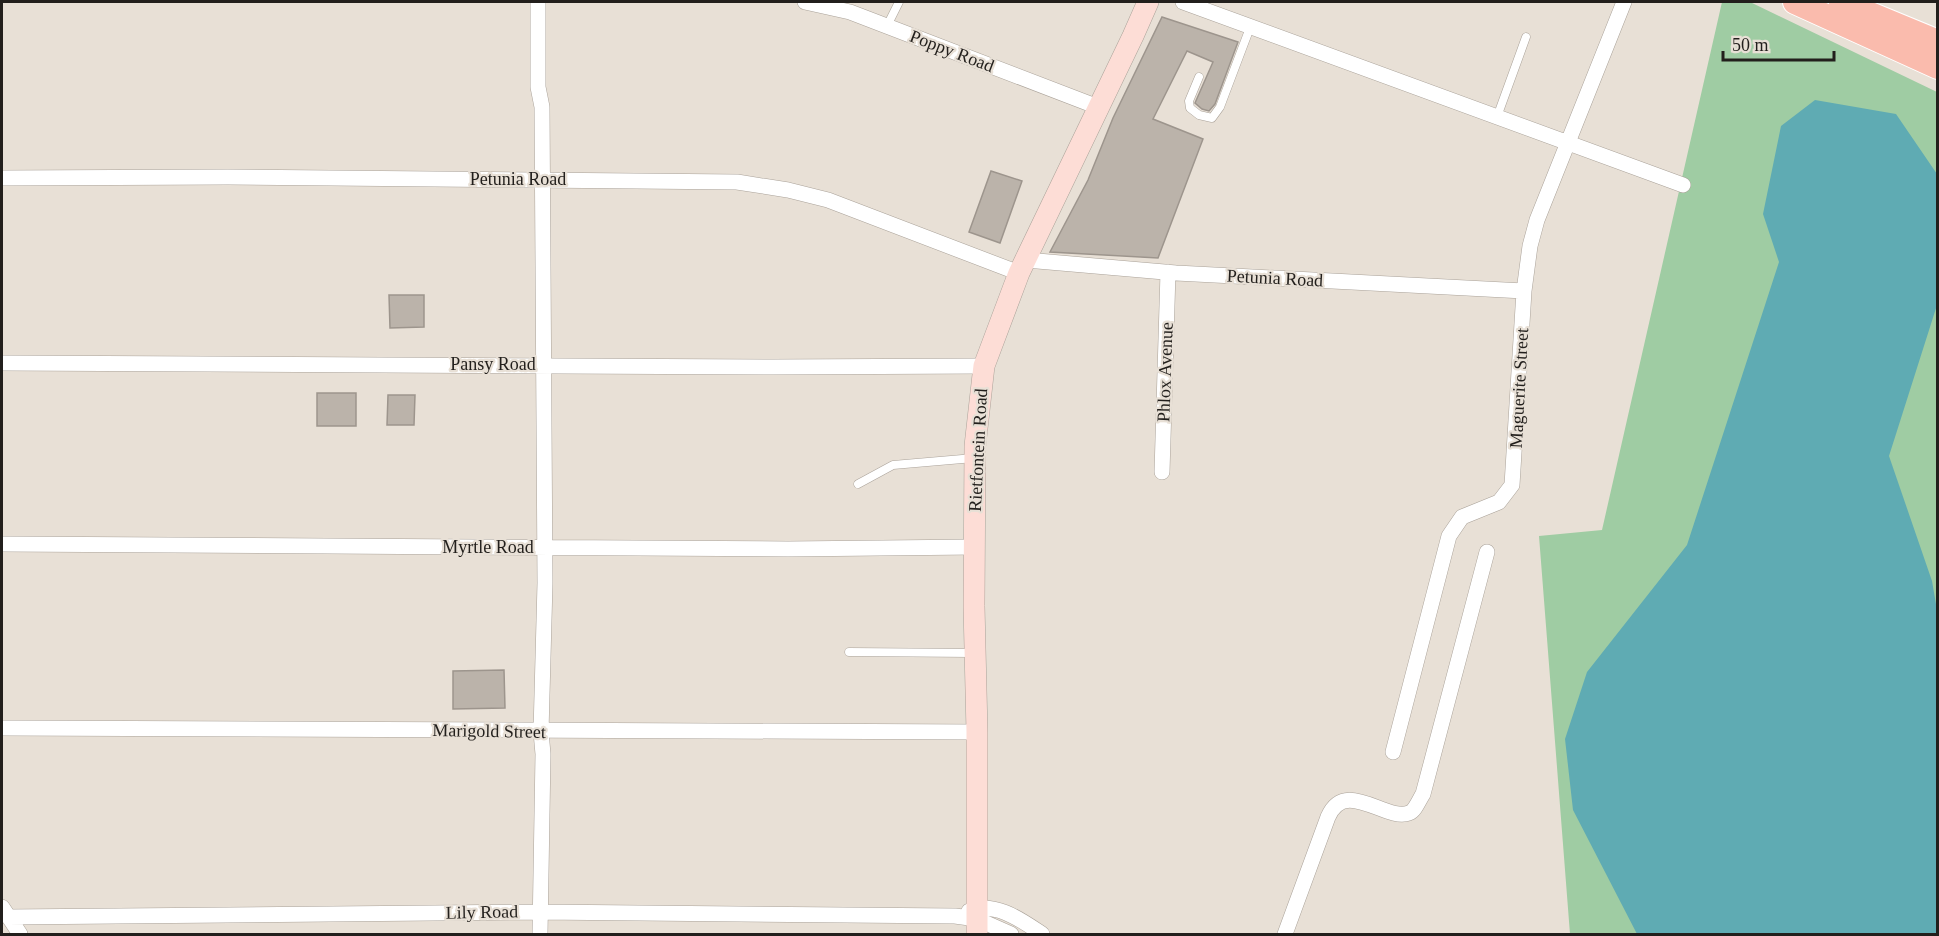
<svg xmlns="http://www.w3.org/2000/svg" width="1939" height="936" font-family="'Times New Roman',serif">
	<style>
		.green { fill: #9fcca3 }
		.water { fill: #5fabb3 }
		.building { fill: #bbb3aa; stroke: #9d958d; stroke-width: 1.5 }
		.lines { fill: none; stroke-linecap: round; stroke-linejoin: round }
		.lane-casing { stroke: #aaa299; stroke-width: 9 }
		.street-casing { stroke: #aaa299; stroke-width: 16 }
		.secondary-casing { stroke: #aaa299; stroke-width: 22 }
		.primary-casing { stroke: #fff; stroke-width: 26 }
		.lane { stroke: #fff; stroke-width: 8 }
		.street { stroke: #fff; stroke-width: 15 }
		.secondary { stroke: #fdddd6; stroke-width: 21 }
		.primary { stroke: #fabbad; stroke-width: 24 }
		.labels { text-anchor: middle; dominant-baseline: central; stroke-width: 4.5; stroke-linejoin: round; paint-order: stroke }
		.street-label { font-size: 18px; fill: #221f1c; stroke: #e8e0d6 }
	</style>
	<rect width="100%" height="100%" fill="#e8e0d6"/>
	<path class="green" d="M1722,2H1750L1937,92V934H1570L1539,536L1602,530Z"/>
	<path class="water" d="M1815,100L1896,114L1937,174V305L1889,456L1932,581L1937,610V934H1637L1573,810L1565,739L1587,672L1687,545L1779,262L1763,214L1781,126Z"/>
	<path class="building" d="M1162,17L1238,42L1215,104L1209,111L1202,109L1195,103L1213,62L1187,51L1153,119L1203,139L1158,258L1050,252L1088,180L1113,118Z
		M991,171L1022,181L1000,243L969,232Z
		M389,295H424V327L390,328Z
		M317,393H356V426H317Z
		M388,395H415L414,425H387Z
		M504,670L505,708L453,709V671Z"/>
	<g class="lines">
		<defs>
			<path id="lane" d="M887,26L899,2
				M1199,77L1189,101L1190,108L1199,115L1212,118L1220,107L1251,25
				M1497,117L1526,37
				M858,484L893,465L974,458
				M849,652L973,653"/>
			<path id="street" d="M538,2V87L542,107L545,583L541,732L543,754L540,934
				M805,2L850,12L1098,107
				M1183,2L1683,185
				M2,178L228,177L737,182L788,190L828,200L1019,273
				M1026,260L1176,273L1524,291
				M2,363L773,367L984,366
				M1162,472L1168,272
				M2,544L788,549L975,547
				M2,728L977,732
				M1393,752L1449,536L1462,517L1499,502L1512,485L1524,291L1530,246L1537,220L1624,2
				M2,907L20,934
				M969,911C996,901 1021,920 1042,934
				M8,917L540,912L955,916L977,919L1011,934
				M1285,934L1328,817C1345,777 1386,822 1409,813C1415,811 1419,800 1423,794L1487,552"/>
			<path id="secondary" d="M977,934V732L974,606L975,446L984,366L1019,273L1133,36L1148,2"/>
			<path id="primary" d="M1795,2L1938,67
				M1841,2L1938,42"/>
		</defs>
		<use href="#lane" class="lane-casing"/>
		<use href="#street" class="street-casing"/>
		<use href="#secondary" class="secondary-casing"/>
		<use href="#primary" class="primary-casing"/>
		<use href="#lane" class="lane"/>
		<use href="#street" class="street"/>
		<use href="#secondary" class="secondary"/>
		<use href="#primary" class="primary"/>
	</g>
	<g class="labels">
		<g class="street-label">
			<text transform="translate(952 51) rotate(21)">Poppy Road</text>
			<text x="518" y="179">Petunia Road</text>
			<text transform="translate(1275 278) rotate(3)">Petunia Road</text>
			<text x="493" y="364">Pansy Road</text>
			<text transform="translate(1165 372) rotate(-88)">Phlox Avenue</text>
			<text transform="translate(1519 388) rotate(-87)">Maguerite Street</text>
			<text transform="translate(978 450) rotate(-87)">Rietfontein Road</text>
			<text x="488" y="547">Myrtle Road</text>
			<text transform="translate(489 731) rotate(1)">Marigold Street</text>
			<text transform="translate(482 912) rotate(-1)">Lily Road</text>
		</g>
	</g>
	<rect width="1939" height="936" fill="none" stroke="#221f1c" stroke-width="6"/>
	<path d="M1723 51v9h111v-9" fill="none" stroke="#221f1c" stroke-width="3"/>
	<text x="1732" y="51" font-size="18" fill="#221f1c" stroke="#e8e0d6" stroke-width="4.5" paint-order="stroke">50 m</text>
</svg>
